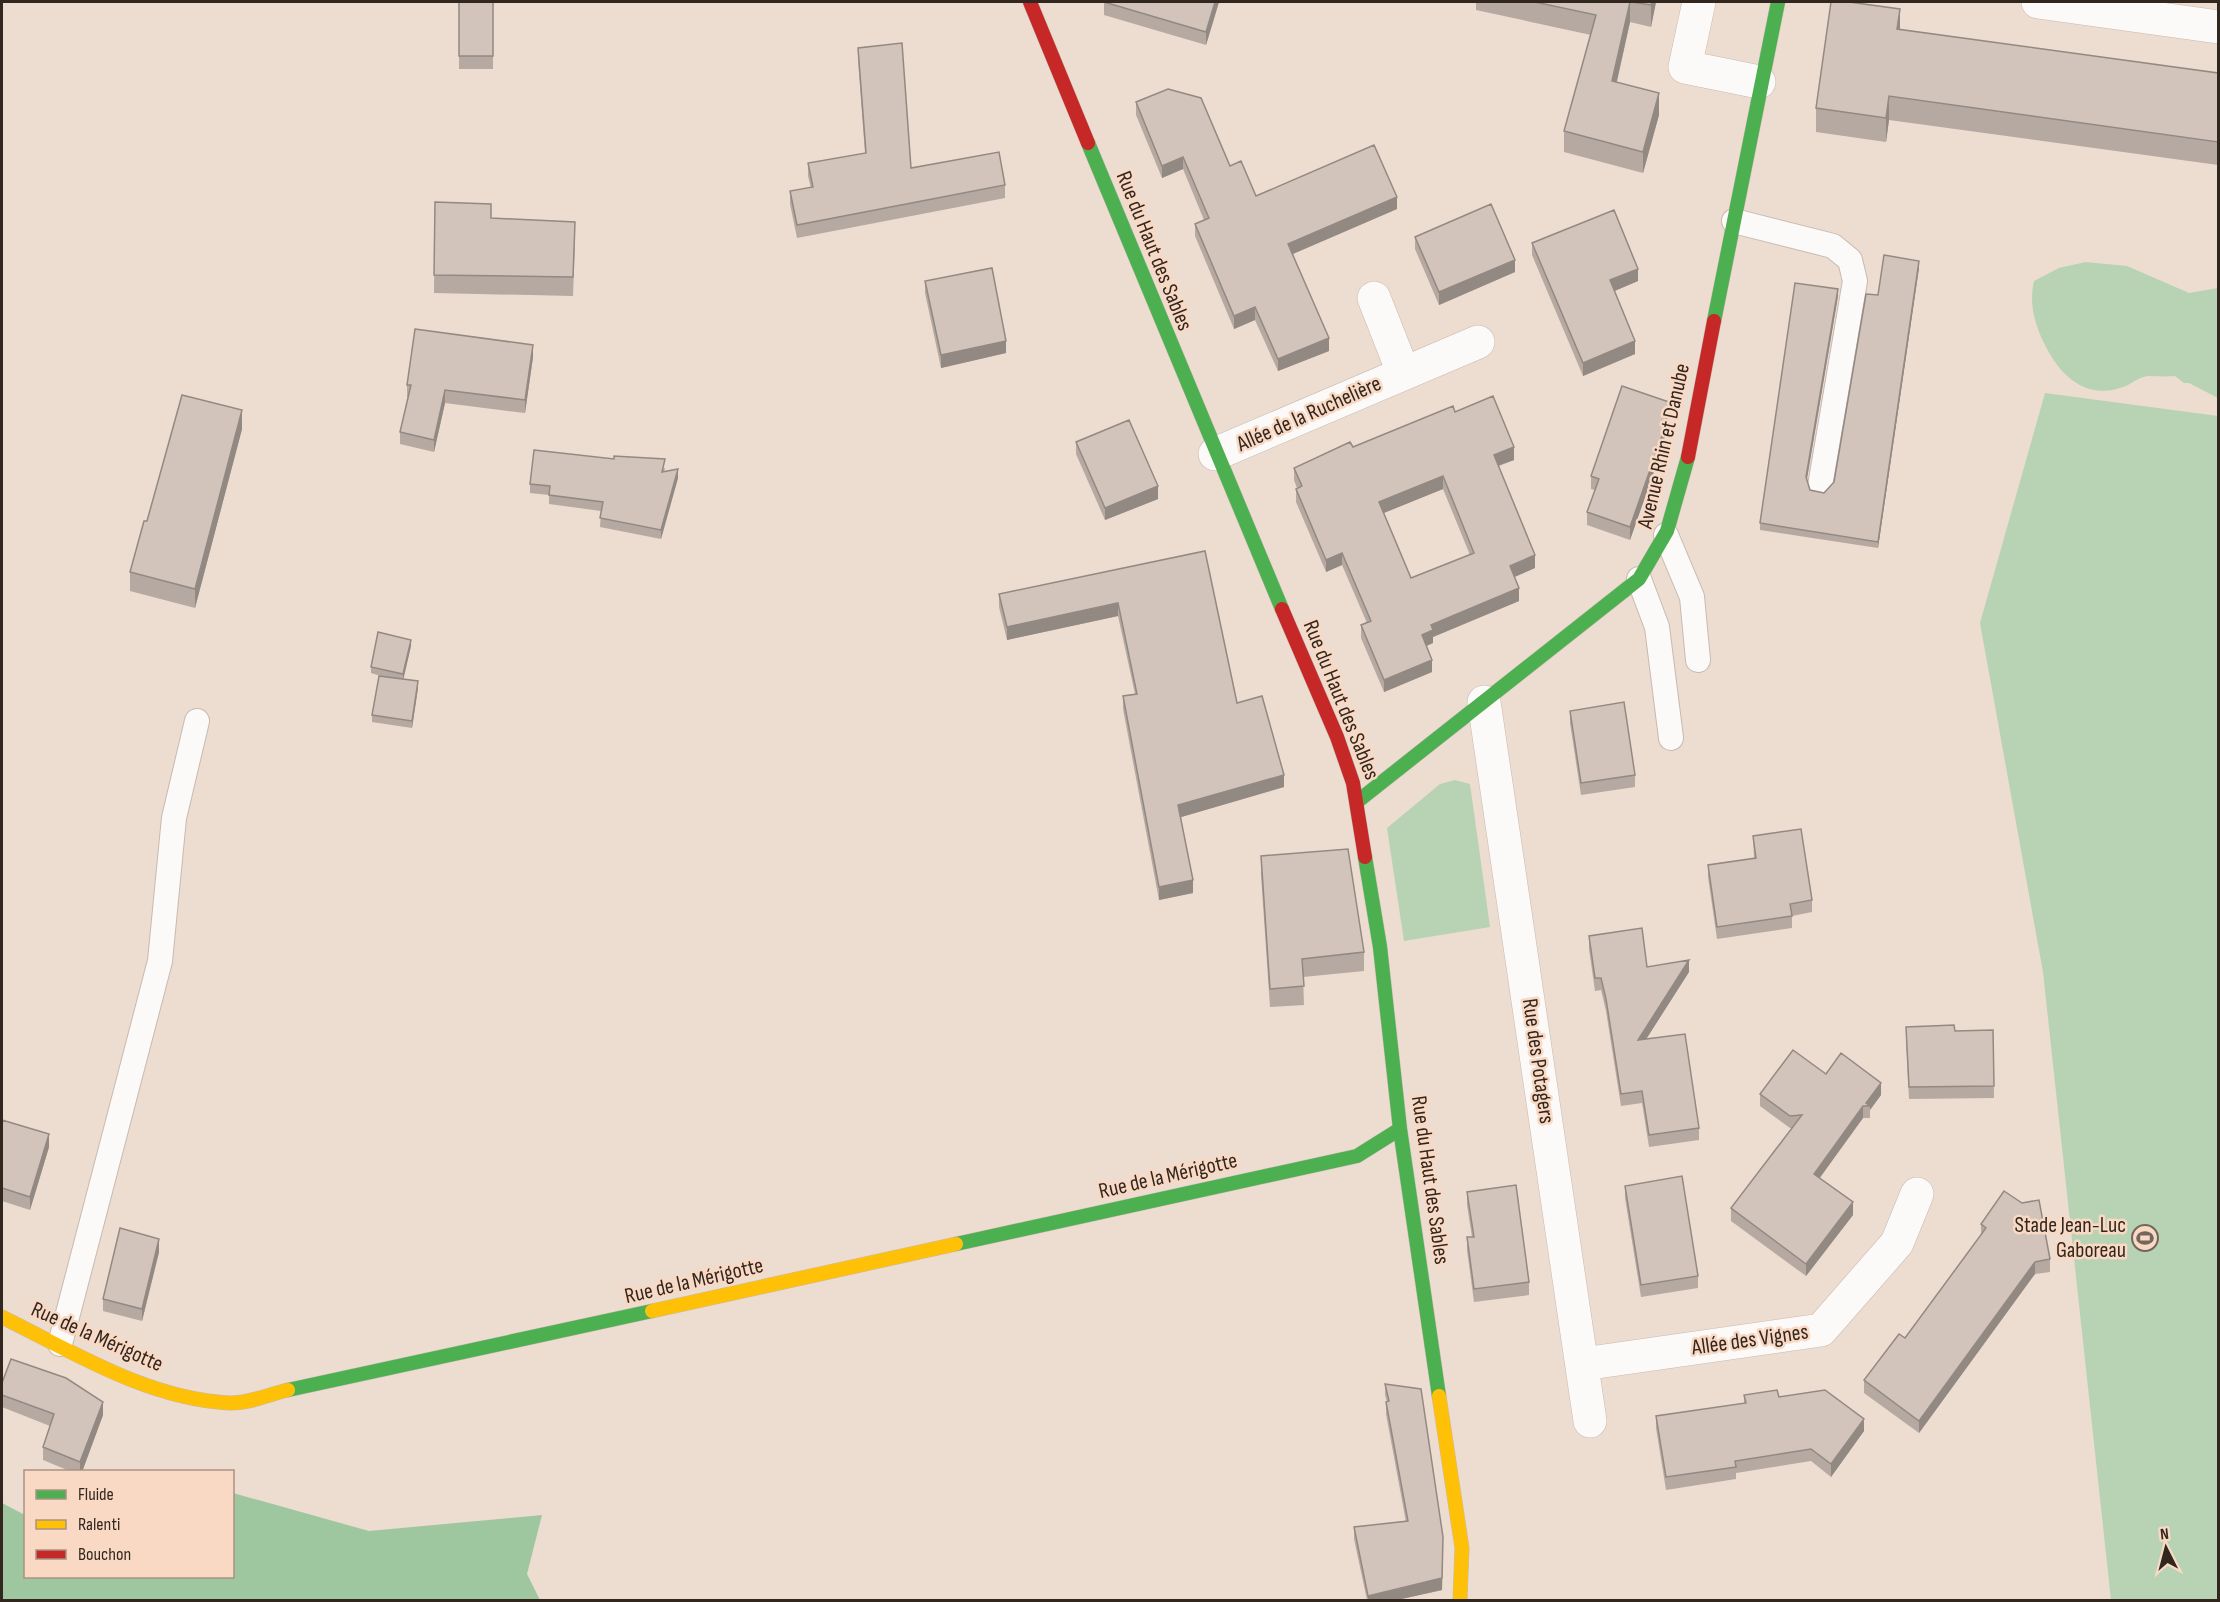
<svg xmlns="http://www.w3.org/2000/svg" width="2220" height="1602" font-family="'Sofia Sans Condensed',sans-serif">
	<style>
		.green { fill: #b7d3b4 }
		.forest { fill: #9ec7a0 }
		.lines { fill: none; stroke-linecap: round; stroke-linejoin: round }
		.lane-casing { stroke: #c7bab1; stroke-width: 26 }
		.street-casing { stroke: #c7bab1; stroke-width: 34 }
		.fast-casing { stroke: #c7bab1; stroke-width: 15 }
		.slow-casing { stroke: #c7bab1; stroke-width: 15 }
		.jam-casing { stroke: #c7bab1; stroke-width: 15 }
		.lane { stroke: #fcfaf8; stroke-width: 24 }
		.street { stroke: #fcfaf8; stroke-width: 33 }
		.fast { stroke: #4caf50; stroke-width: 14 }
		.slow { stroke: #ffc107; stroke-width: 14 }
		.jam { stroke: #c62828; stroke-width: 14 }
		.wall { fill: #b5a9a1; fill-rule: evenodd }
		.shaded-wall { fill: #938983 }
		.building { fill: #d2c4bb; stroke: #938983; stroke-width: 1.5; fill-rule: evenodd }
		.labels { text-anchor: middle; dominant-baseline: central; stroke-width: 5; stroke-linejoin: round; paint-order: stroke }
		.street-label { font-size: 22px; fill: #32271f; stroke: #f9d9c4 }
		.poi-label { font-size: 22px; fill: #32271f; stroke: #f9d9c4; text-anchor: end }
	</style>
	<rect width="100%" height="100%" fill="#eddcd0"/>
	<path class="green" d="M2086,262L2127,266L2189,293L2218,288V398L2189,383H2184L2175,376C2166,377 2157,376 2148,376C2138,377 2132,384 2123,387C2084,401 2059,374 2044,343C2034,322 2029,303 2034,281L2059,268Z
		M2045,393L2218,416V1600H2111L2043,972L1980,623Z
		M1455,780L1470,784L1490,927L1404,941L1387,828L1440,784Z"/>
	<path class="forest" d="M233,1493L369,1531L542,1515L527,1574L540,1600H2V1503L25,1515L26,1576H232Z"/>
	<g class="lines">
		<defs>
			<path id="lane" d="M1734,221L1833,246L1850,260L1855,281L1820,486
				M1666,535L1692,597L1698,660
				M1639,579L1657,627L1671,738
				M60,1344L160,961L174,818L197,721"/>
			<path id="street" d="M1699,2L1685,67L1759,82
				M2038,2L2218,27
				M1374,298L1403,372
				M1215,454L1478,342
				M1484,702L1590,1421
				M1583,1364L1821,1330L1897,1243L1917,1194"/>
			<path id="fast" d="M1088,143L1282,609
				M1714,321L1778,2
				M1358,801L1639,579L1667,531L1688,457
				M1365,857L1380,947L1400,1129L1439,1396
				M956,1244L1357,1156L1400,1129
				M288,1390L652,1311"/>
			<path id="slow" d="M652,1311L956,1244
				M2,1317C73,1352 148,1399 229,1403C248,1404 270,1394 288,1390
				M1439,1396L1462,1548L1460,1600"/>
			<path id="jam" d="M1030,2L1088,143
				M1688,457L1714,321
				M1282,609L1337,737L1353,783L1365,857"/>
		</defs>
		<use href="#lane" class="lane-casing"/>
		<use href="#street" class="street-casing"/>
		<use href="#fast" class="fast-casing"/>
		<use href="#slow" class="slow-casing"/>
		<use href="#jam" class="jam-casing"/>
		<use href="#lane" class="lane"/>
		<use href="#street" class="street"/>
		<use href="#fast" class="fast"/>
		<use href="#slow" class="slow"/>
		<use href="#jam" class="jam"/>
	</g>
	<path class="wall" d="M459,2H493V69H459Z
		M1104,2H1219L1206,45L1104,15Z
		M1476,2H1656L1651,27L1630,22L1617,82L1659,115L1643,173L1564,152V131L1591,35L1476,10Z
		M1900,30L2218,73V165L1889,120L1886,142L1816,132V108Z
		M858,48L911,168L1005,185V198L797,238L790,204V191L811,188L808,176V163L865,153L858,60Z
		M1136,102L1230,166L1256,196L1397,209L1293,254L1329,351L1278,371L1255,320L1234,329L1195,236V224L1204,220L1183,169L1162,178L1136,115Z
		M435,202L491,218L575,240L573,296L434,293Z
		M1415,237L1515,272L1439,305L1415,249Z
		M1532,243L1638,281L1614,291L1635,354L1583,376L1532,255Z
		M1919,268L1878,548L1760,530V523L1838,296L1807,479L1810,490L1824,493L1834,482L1878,295Z
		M925,281L1006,353L941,368L925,293Z
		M533,357L525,413L445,403L434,452L400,444V432L408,397H407V385Z
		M1455,412L1514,460L1499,466L1535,568L1514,577L1519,601L1433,637V643L1426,646L1432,672L1384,692L1361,638V625L1367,623L1342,565L1326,572L1296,502V489L1297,488L1294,480V468ZM1443,489L1470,555L1411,578L1383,513Z
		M1669,415L1663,446L1630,540L1587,525V512L1595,490L1591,489V476Z
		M242,429L195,608L130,591V572L147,521Z
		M1076,442L1158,499L1105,520L1076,454Z
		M665,468L664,472L678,478L661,539L600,527L601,511L549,504V495L530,493V484Z
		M1205,551L1237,703L1284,787L1181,817L1193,893L1159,900L1123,709V696L1135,694L1118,616L1007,640L999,607V594Z
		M411,646L403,679L418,688L412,728L372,722V715L384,677L371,673V667Z
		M1570,711L1635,775V787L1581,795L1570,723Z
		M1753,836L1812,900V912L1792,916V928L1717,939L1708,877V865L1754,858Z
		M1261,856L1364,952V971L1303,977L1304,1005L1270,1007L1261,875Z
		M1589,936L1647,967L1689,972L1646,1039L1699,1128V1140L1649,1147L1642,1103L1621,1106L1606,1011L1601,990L1595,991L1589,949Z
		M1993,1030L1994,1098L1909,1099L1906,1039L1955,1031Z
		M1826,1074L1881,1095L1870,1110V1118H1863L1819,1178L1853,1215L1806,1276L1731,1221V1208L1792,1128H1790L1760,1106V1094Z
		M2,1120L49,1147L30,1210L2,1201Z
		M1625,1186L1698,1276V1288L1641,1297L1625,1198Z
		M1467,1192L1529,1282V1295L1474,1302L1467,1250V1237H1472L1467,1205Z
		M1981,1224L2050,1259V1272L2035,1274L1919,1433L1864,1393V1380L1905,1338L1981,1235Z
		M159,1252L142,1321L103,1311V1299Z
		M2,1383L103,1415L82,1472H72L43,1460V1447L50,1426L2,1407Z
		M1385,1384L1443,1549L1442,1590L1397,1600H1367L1354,1539V1527L1406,1522L1386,1414V1402H1387L1385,1395Z
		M1744,1395L1779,1397L1864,1431L1831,1477L1811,1461L1736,1473V1479L1666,1490L1656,1428V1416L1744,1403Z"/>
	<path class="shaded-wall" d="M1215,2H1219L1206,45V32Z
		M1630,2V22L1612,102V81Z
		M1652,2H1656L1651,27V5Z
		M1900,9V32L1897,29Z
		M1659,93V115L1643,173V152Z
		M1889,96V120L1886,142V118Z
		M1183,157V169L1162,178V166Z
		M1397,197V209L1288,256V244Z
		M1515,260V272L1439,305V292Z
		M1919,261V268L1878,548V542Z
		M1638,269V281L1610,293V280Z
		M1838,289V296L1806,484V477Z
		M1255,307V320L1234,329V316Z
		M1329,338V351L1278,371V359Z
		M1006,341V353L941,368V355Z
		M1635,341V354L1583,376V363Z
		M533,345V357L525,413V400Z
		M445,390V403L434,452V440Z
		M1669,402V415L1663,446L1630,540V527Z
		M242,410V429L195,608V589Z
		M1514,447V460L1494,467V455Z
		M678,469V478L661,539V530Z
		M1443,476V489L1379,515V502Z
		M1158,486V499L1105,520V508Z
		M1342,553V565L1326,572V560Z
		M1535,555V568L1510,579V566Z
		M1519,588V601L1433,637V643L1422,648V635L1431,625Z
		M1118,603V616L1007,640V627Z
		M411,640V646L403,681V674Z
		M1432,660V672L1384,692V680Z
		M418,681V688L412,728V721Z
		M1284,775V787L1178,818V805Z
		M1193,880V893L1159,900V887Z
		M1689,960V972L1638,1052V1040Z
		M1881,1083V1095L1870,1110V1106L1866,1103Z
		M1863,1106V1118L1814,1186V1174Z
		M49,1134V1147L30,1210V1197Z
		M1853,1202V1215L1806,1276V1264Z
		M159,1239V1252L142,1321V1309Z
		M2035,1262V1274L1919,1433V1421Z
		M103,1402V1415L82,1472H80V1462Z
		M1864,1419V1431L1831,1477V1464Z
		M1443,1537L1442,1590L1397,1600H1368V1596Z"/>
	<path class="building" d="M459,2H493V56H459Z
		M1104,2H1215L1206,32Z
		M1535,2H1630L1612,81L1659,93L1643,152L1564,131L1596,15Z
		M1632,2H1652L1651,5Z
		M1831,2H1849L1900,9L1897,29L2218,73V142L1889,96L1886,118L1816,108Z
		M902,43L911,168L999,152L1005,185L797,225L790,191L813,187L808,163L866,153L858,48Z
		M1168,89L1201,98L1230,166L1241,161L1256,196L1374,145L1397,197L1288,244L1329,338L1278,359L1255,307L1234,316L1195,224L1209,218L1183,157L1162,166L1136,102Z
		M435,202L491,204V218L575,222L573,277L434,275Z
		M1491,204L1515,260L1439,292L1415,237Z
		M1614,210L1638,269L1610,280L1635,341L1583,363L1532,243Z
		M1884,255L1919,261L1878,542L1760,523L1795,283L1838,289L1806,477L1810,490L1824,493L1834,482L1866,294L1878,295Z
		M992,268L1006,341L941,355L925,281Z
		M415,329L533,345L525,400L445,390L434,440L400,432L411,385H407Z
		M1622,386L1669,402L1663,433L1630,527L1587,512L1599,479L1591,476Z
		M182,395L242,410L195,589L130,572L144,521H147Z
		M1493,396L1514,447L1494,455L1535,555L1510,566L1519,588L1431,625L1433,630L1422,635L1432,660L1384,680L1361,625L1371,621L1342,553L1326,560L1296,489L1302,486L1294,468L1350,442L1353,447L1453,406L1455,412ZM1443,476L1474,553L1411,578L1379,502Z
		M1129,420L1158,486L1105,508L1076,442Z
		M534,450L614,459V456L665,459L662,472L678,469L661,530L600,518L603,502L549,495L550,486L530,484Z
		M1205,551L1237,703L1262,696L1284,775L1178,805L1193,880L1159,887L1123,696L1137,694L1118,603L1007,627L999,594Z
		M378,632L411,640L403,674L371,667Z
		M379,676L418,681L412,721L372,715Z
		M1624,702L1635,775L1581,783L1570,711Z
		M1801,829L1812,900L1790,904L1792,916L1717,927L1708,865L1756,858L1753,836Z
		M1348,849L1364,952L1302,959L1304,986L1270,989L1261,856Z
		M1642,928L1647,967L1689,960L1638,1040L1685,1034L1699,1128L1649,1135L1642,1091L1621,1094L1606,999L1601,978H1595L1589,936Z
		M1954,1025L1955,1031L1993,1030L1994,1086L1909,1087L1906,1027Z
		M1793,1050L1826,1074L1841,1053L1881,1083L1866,1103L1870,1106H1863L1814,1174L1853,1202L1806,1264L1731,1208L1802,1115L1790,1116L1760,1094Z
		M2,1120L49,1134L30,1197L2,1188Z
		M1682,1176L1698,1276L1641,1285L1625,1186Z
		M1516,1185L1529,1282L1474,1289L1467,1237H1474L1467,1192Z
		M2004,1191L2022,1203L2039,1200L2050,1259L2035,1262L1919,1421L1864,1380L1899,1334L1905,1338L1986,1228L1981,1224Z
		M120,1228L159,1239L142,1309L103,1299Z
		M11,1359L66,1378L103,1402L80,1462L43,1447L54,1414L2,1395V1383Z
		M1385,1384L1421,1389L1443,1537L1442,1578L1368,1596L1354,1527L1408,1521L1386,1402L1389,1401Z
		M1777,1390L1779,1397L1825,1390L1864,1419L1831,1464L1811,1449L1735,1461L1736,1467L1666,1477L1656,1416L1746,1403L1744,1395Z"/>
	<defs>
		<symbol id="stadium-ring" viewBox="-11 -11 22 22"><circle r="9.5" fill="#f9d9c4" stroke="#73665d" stroke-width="1.5"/><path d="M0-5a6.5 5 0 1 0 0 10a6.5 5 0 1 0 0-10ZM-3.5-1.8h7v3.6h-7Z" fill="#73665d"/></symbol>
	</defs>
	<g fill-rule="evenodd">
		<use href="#stadium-ring" x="2130" y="1223" width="30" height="30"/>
	</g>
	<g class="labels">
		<g class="street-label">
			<text transform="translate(1154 251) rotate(68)">Rue du Haut des Sables</text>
			<text transform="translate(1309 414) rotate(-24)">Allée de la Ruchelière</text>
			<text transform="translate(1664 446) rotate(-77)">Avenue Rhin et Danube</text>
			<text transform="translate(1341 700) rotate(68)">Rue du Haut des Sables</text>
			<text transform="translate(1538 1061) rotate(82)">Rue des Potagers</text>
			<text transform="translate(1168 1176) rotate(-13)">Rue de la Mérigotte</text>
			<text transform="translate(1430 1180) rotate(82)">Rue du Haut des Sables</text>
			<text transform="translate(694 1281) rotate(-13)">Rue de la Mérigotte</text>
			<text transform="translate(97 1337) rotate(24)">Rue de la Mérigotte</text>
			<text transform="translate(1750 1340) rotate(-8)">Allée des Vignes</text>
		</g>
		<g class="poi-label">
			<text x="2126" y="1225">Stade Jean-Luc<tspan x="2126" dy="25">Gaboreau</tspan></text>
		</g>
	</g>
	<rect width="2220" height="1602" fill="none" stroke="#32271f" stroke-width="6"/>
	<rect x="24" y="1470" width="210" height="108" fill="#f9d9c4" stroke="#a99282" stroke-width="1.5"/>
	<rect x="36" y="1490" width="30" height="9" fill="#4caf50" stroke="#a99282" stroke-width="1.5"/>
	<text x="78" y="1500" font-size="18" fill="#32271f">Fluide</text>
	<rect x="36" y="1520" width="30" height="9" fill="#ffc107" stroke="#a99282" stroke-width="1.5"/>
	<text x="78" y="1530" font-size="18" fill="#32271f">Ralenti</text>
	<rect x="36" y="1550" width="30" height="9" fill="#c62828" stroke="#a99282" stroke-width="1.5"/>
	<text x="78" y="1560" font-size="18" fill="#32271f">Bouchon</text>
	<g transform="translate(2166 1548) rotate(354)" stroke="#f9d9c4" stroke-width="4.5" paint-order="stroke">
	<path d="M0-4.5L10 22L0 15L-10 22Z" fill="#32271f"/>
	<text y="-9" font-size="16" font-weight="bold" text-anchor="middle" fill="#32271f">N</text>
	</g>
</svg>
